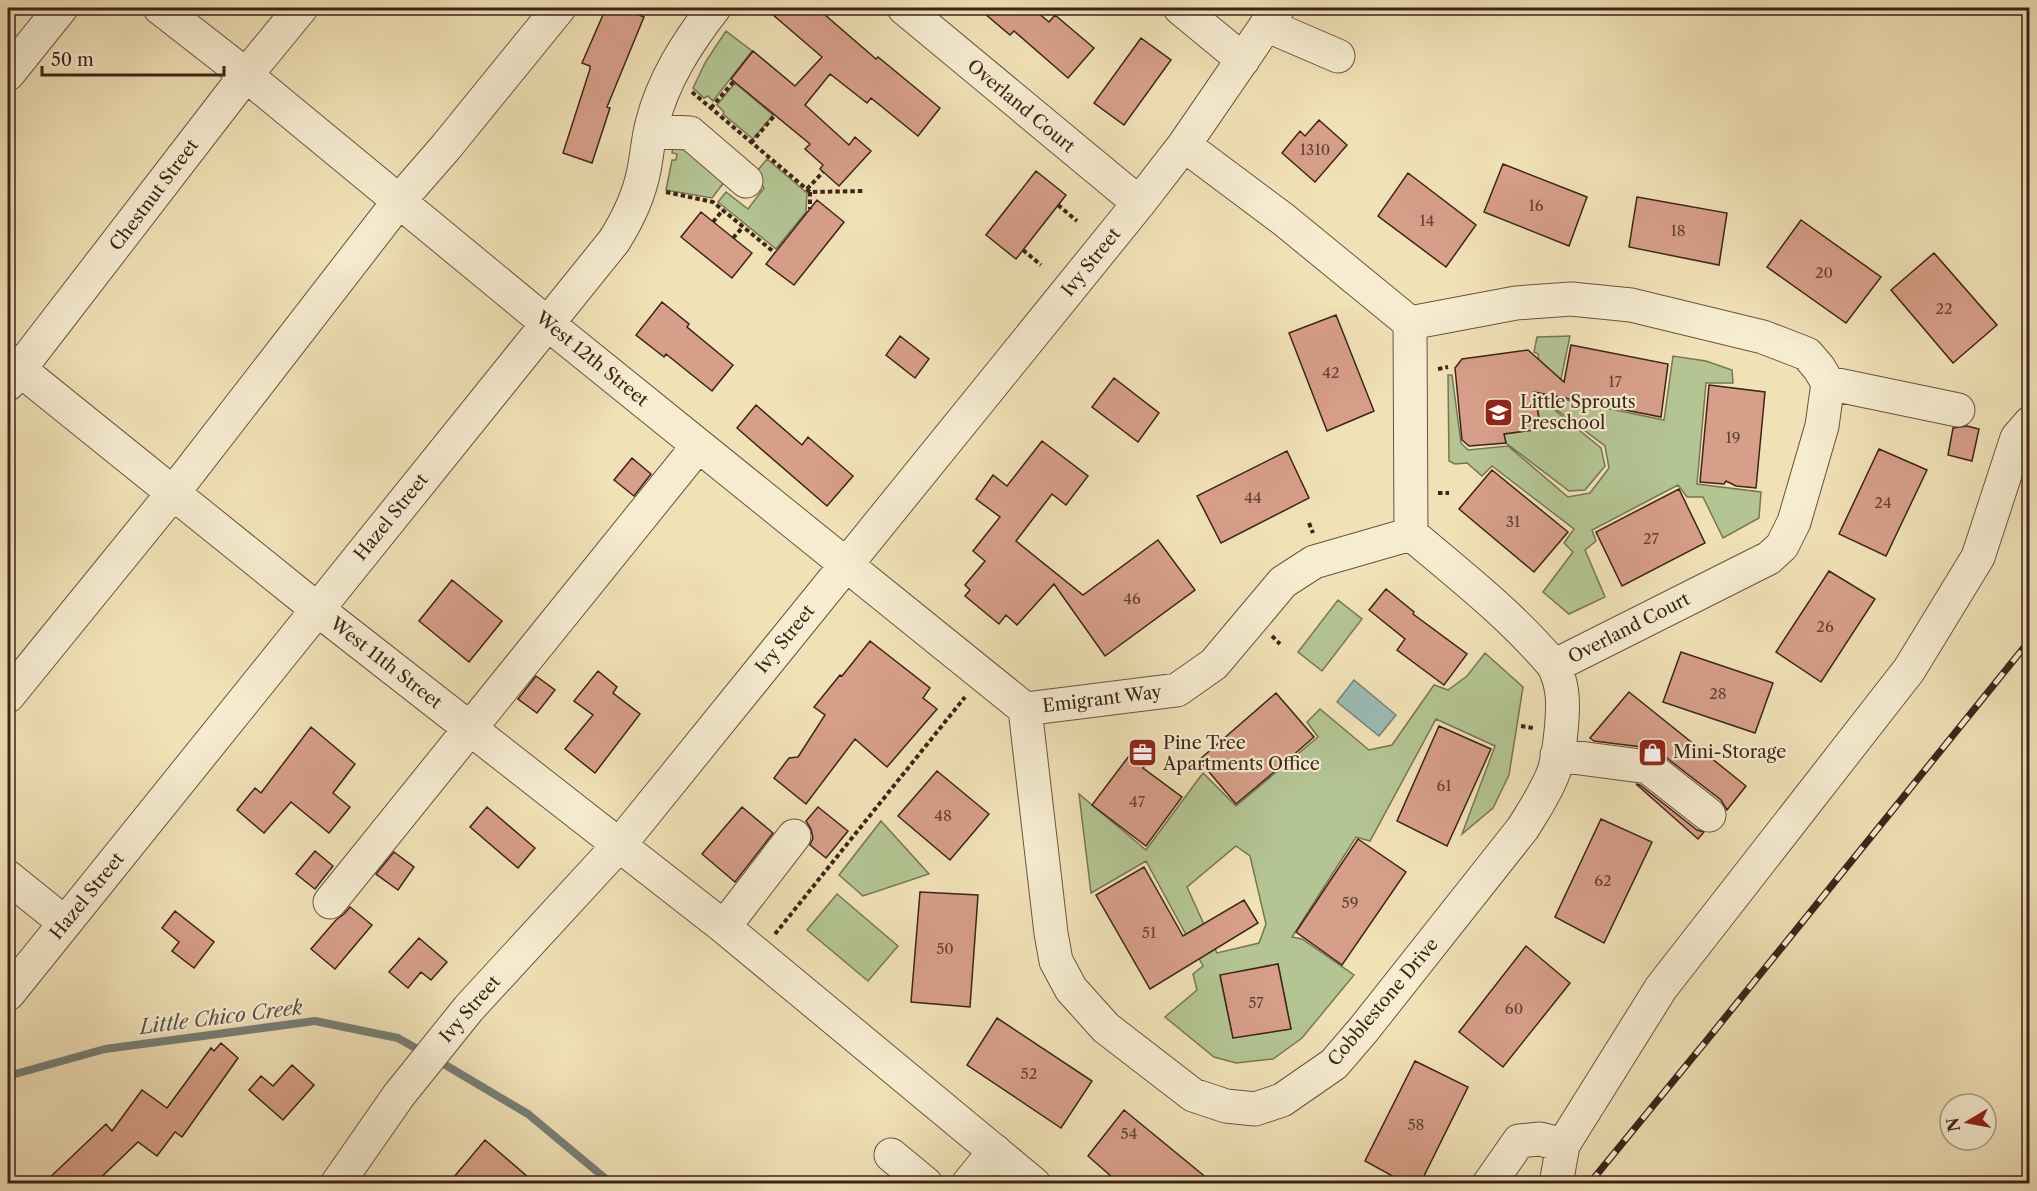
<svg xmlns="http://www.w3.org/2000/svg" width="2037" height="1191" font-family="'Libre Caslon Text',serif">
	<style>
		.green { fill: #b4c493; stroke: #787456; stroke-width: 1.5; fill-rule: evenodd }
		.water { fill: #9cbcb5; stroke: #767f77; stroke-width: 1.5 }
		.lines { fill: none; stroke-linecap: round; stroke-linejoin: round }
		.stream { stroke: #767f77; stroke-width: 8 }
		.building { fill: #d79e89; stroke: #3c2419; stroke-width: 1.5 }
		.minor-casing { stroke: #695340; stroke-width: 35 }
		.path { stroke: #3c2419; stroke-width: 4; stroke-dasharray: 4.5 3; stroke-linecap: butt }
		.minor { stroke: #f6ecd0; stroke-width: 33 }
		.rail-casing { stroke: #3c2419; stroke-width: 7 }
		.rail { stroke: #f6ecd0; stroke-width: 4.5; stroke-dasharray: 14; stroke-linecap: butt }
		.labels { text-anchor: middle; dominant-baseline: central; stroke-width: 4.5; stroke-linejoin: round; paint-order: stroke }
		.number-label { font-size: 15px; fill: #634235 }
		.street-label { font-size: 18px; fill: #3c2419; stroke: #f6ecd0 }
		.poi-label { font-size: 18px; fill: #3c2419; stroke: #f6ecd0; text-anchor: start }
		.water-label { font-size: 20px; font-style: italic; fill: #595248; stroke: #f6ecd0 }
	</style>
	<rect width="100%" height="100%" fill="#f1e1b7"/>
	<filter id="stains"><feTurbulence type="fractalNoise" baseFrequency=".00333" numOctaves="4"/><feColorMatrix values="0 0 0 0 .2 0 0 0 0 .09 0 0 0 0 .02 0 0 0 .5 -.17"/></filter>
	<radialGradient id="worn" r=".72"><stop offset=".6" stop-color="#630" stop-opacity="0"/><stop offset="1" stop-color="#630" stop-opacity=".3"/></radialGradient>
	<path class="green" d="M726,31L752,51L713,101L708,96L704,98L693,88L706,61Z
		M735,83L773,115L753,139L723,114L724,112L717,105Z
		M673,147L691,152L725,181L712,198L666,190L672,160H676L677,154L672,153Z
		M767,159L807,193L806,212L776,249L718,202L726,192L748,209L764,188L759,182L757,171Z
		M1570,336L1557,398L1664,420L1673,356L1706,361L1732,370L1733,383H1706L1697,484L1761,492L1759,518L1723,538L1703,497H1687L1678,485L1592,530L1596,541L1585,550L1605,597L1569,614L1543,592L1573,552L1564,543L1574,529L1492,466L1482,476L1467,463L1455,464L1449,461L1448,375H1452L1461,443L1468,450L1508,446L1568,497L1590,493L1609,468L1605,446L1544,400L1538,354L1534,352L1537,337Z
		M1535,394L1601,448L1605,466L1585,490L1569,491L1506,443L1504,434L1541,429Z
		M1338,600L1362,619L1322,671L1298,652Z
		M1485,653L1523,687L1509,775L1493,808L1462,834L1495,746L1436,719L1370,841L1356,837L1292,937L1302,939L1354,975L1302,1038L1273,1059L1236,1063L1214,1057L1165,1017L1197,990L1193,974L1203,966L1146,861L1091,893L1079,794L1146,850L1203,773L1236,806L1318,737L1307,722L1320,709L1369,750L1392,745L1434,685L1448,690L1467,676ZM1236,846L1250,856L1266,924L1259,943L1217,953L1187,887ZM1278,964L1291,1029L1233,1038L1220,976Z
		M881,821L929,874L863,896L839,875Z
		M837,894L898,946L868,981L807,930Z"/>
	<path class="water" d="M1354,680L1396,715L1379,736L1337,702Z"/>
	<g class="lines">
		<path class="stream" d="M437,1060L528,1114L612,1184
			M8,1076L105,1049L315,1021L398,1038L424,1053"/>
	</g>
	<path class="building" d="M606,8H621L644,17L607,107L610,108L592,163L563,153L590,69V66L582,63Z
		M765,8H817L876,59L878,57L940,108L918,136L871,98L867,103L830,74L805,105L849,145L855,137L871,151L839,186L820,169L823,165L805,149L810,144L731,79L753,51L795,86L822,57Z
		M978,8H1032L1049,22L1055,15L1094,48L1068,78L1014,31L1010,35Z
		M1141,38L1171,60L1124,125L1094,103Z
		M1319,120L1347,145L1315,182L1282,153L1300,131L1305,136Z
		M1503,164L1587,197L1569,246L1484,212Z
		M1036,171L1066,195L1016,259L986,235Z
		M1408,173L1476,225L1446,267L1378,216Z
		M1637,197L1727,213L1719,265L1629,247Z
		M817,200L844,222L794,285L766,264Z
		M701,212L752,253L732,278L681,237Z
		M1801,220L1881,277L1846,323L1767,267Z
		M1934,253L1997,325L1953,363L1891,290Z
		M662,302L689,324L687,327L733,365L712,391L666,354L664,357L636,335Z
		M1336,315L1374,411L1327,431L1289,333Z
		M900,336L929,359L915,378L886,355Z
		M1571,345L1668,364L1661,417L1534,392L1541,429L1504,434L1506,443L1469,446L1462,440L1455,368L1462,359L1528,350L1564,382Z
		M1114,378L1159,413L1138,442L1092,407Z
		M1709,385L1765,392L1756,488L1736,486L1726,481L1724,484L1700,482Z
		M756,405L802,445L808,437L853,476L827,506L737,428Z
		M1967,426L1979,429L1972,461L1948,455L1953,428Z
		M1042,441L1088,476L1066,505L1052,494L1016,541L1083,595L1158,540L1195,590L1105,656L1054,584L1017,625L1006,615L999,624L965,596L970,590L965,585L985,561L973,551L1000,517L976,499L993,475L1007,486Z
		M1879,449L1927,470L1886,556L1839,534Z
		M1287,451L1309,498L1221,543L1197,496Z
		M632,458L651,474L634,496L614,480Z
		M1492,470L1568,532L1534,572L1459,509Z
		M1679,489L1705,543L1622,586L1596,532Z
		M1829,571L1875,599L1821,682L1776,652Z
		M452,580L502,621L469,662L419,621Z
		M1386,589L1414,612L1413,614L1467,654L1444,685L1397,650L1405,639L1369,610Z
		M870,641L930,688L923,698L937,709L887,767L855,739L806,804L774,778L789,758L798,757L825,715L814,707L840,675L842,676Z
		M1681,652L1773,683L1755,733L1663,702Z
		M598,671L617,687L613,693L640,714L595,773L565,749L593,715L574,701Z
		M536,676L555,690L537,713L518,699Z
		M1629,692L1746,786L1727,810L1721,800L1659,752L1650,748L1594,741L1590,738Z
		M1276,693L1314,737L1283,764L1279,763L1274,772L1236,804L1199,760Z
		M1439,726L1491,749L1447,846L1397,821Z
		M311,727L355,764L333,793L350,807L329,833L291,802L264,833L237,810L255,788L261,793Z
		M1141,740L1156,751L1143,768L1182,797L1146,846L1092,805Z
		M937,771L989,814L950,860L898,816Z
		M1636,784L1640,785L1697,830L1704,832L1698,839Z
		M487,807L535,848L518,868L470,827Z
		M742,807L773,833L735,882L702,854Z
		M818,807L848,831L826,858L810,845L813,838L811,829L806,821Z
		M1601,819L1652,842L1604,943L1555,917Z
		M1358,839L1406,872L1342,965L1296,932Z
		M315,851L333,866L315,889L296,874Z
		M394,852L414,867L398,890L376,874Z
		M1144,867L1183,936L1244,900L1258,923L1150,989L1096,895Z
		M920,892L978,895L970,1007L911,1002Z
		M350,907L372,925L335,969L311,949L336,920L344,914Z
		M175,911L214,942L194,968L172,951L179,942L162,928Z
		M419,938L447,962L431,980L421,972L408,988L389,972Z
		M1526,946L1570,983L1503,1067L1459,1032Z
		M1278,964L1291,1029L1233,1038L1220,975Z
		M997,1018L1092,1081L1061,1128L967,1065Z
		M221,1043L238,1058L182,1137L175,1132L157,1156L138,1142L94,1184H43L106,1124L112,1131L142,1090L167,1108L211,1048L214,1051Z
		M1415,1061L1468,1087L1420,1184H1407L1365,1161Z
		M292,1065L314,1085L283,1120L249,1090L261,1076L273,1086Z
		M1124,1110L1214,1184H1120L1088,1156Z
		M485,1140L536,1184H448Z"/>
	<g class="lines">
		<defs>
			<path id="minor" d="M160,8L246,75L548,324L1025,709
				M904,8L1139,203
				M1180,8L1243,60
				M1266,25L1338,56
				M8,74L61,8
				M651,131L690,133L746,181
				M1184,145L1283,219L1410,323L1516,303L1571,299L1631,305L1763,337L1807,354L1819,368L1828,383L1822,426L1794,522L1782,546L1769,558L1554,666C1512,616 1461,576 1411,534L1410,323
				M8,360L317,609L724,927L1034,1184
				M1828,383L1958,410
				M8,384L246,75L301,8
				M8,696L173,493L399,201L446,147L559,8
				M1025,709L1051,933L1056,961L1071,989L1106,1028L1193,1095L1226,1106L1255,1109L1282,1100L1334,1064L1364,1029L1523,828C1534,810 1547,791 1554,771C1560,752 1565,706 1561,688C1560,680 1557,673 1554,666
				M1025,709L1177,690L1214,664L1283,582L1314,562L1411,534
				M1557,755L1648,767L1709,815
				M8,877L65,923
				M330,902L698,446
				M724,927L794,836
				M8,994L614,241C628,219 639,196 644,170C647,155 648,139 652,124C663,80 687,43 714,8
				M891,1155L926,1184
				M337,1184L399,1095L469,1008L620,844L1139,203L1184,145L1278,8
				M968,1184L995,1151
				M1489,1184L1519,1141L1540,1139L1563,1145L1661,988L1909,670L1978,557L2017,438L2030,423
				M1556,1184L1563,1145"/>
		</defs>
		<use href="#minor" class="minor-casing"/>
		<path class="path" d="M692,92L810,192L863,191
			M711,108L734,81
			M751,143L775,115
			M807,189L823,172
			M666,192L713,202L775,253
			M810,192V209
			M1058,205L1077,221
			M713,222L723,210
			M733,238L743,227
			M1023,250L1041,265
			M1438,369L1448,367
			M1438,493H1449
			M1309,523L1313,533
			M1272,636L1280,644
			M1521,726L1533,728
			M775,934L965,697"/>
		<use href="#minor" class="minor"/>
		<defs>
			<path id="rail" d="M1589,1184L1707,1040L2030,640"/>
		</defs>
		<use href="#rail" class="rail-casing"/>
		<use href="#rail" class="rail"/>
	</g>
	<defs>
		<symbol id="school-square" viewBox="-11 -11 22 22"><rect x="-9" y="-9" width="18" height="18" rx="4" fill="#8f2418" stroke="#f6ecd0"/><path d="M0-5L7-2L0 1L-7-2ZM-4 1L0 2.5L4 1V4Q0 6-4 4Z" fill="#fff"/></symbol>
		<symbol id="shop-square" viewBox="-11 -11 22 22"><rect x="-9" y="-9" width="18" height="18" rx="4" fill="#8f2418" stroke="#f6ecd0"/><path d="M-5-2.5h2.3a2.7 3.5 0 0 1 5.4 0H5L5.5 6h-11ZM-1.5-2.5h3a1.5 2.3 0 0 0-3 0Z" fill="#fff"/></symbol>
		<symbol id="office-square" viewBox="-11 -11 22 22"><rect x="-9" y="-9" width="18" height="18" rx="4" fill="#8f2418" stroke="#f6ecd0"/><path d="M-6-3h4V-5.5h4V-3h4V5H-6ZM-1-4.5V-3h2v-1.5ZM-6 0V1H6V0Z" fill="#fff"/></symbol>
	</defs>
	<g fill-rule="evenodd">
		<use href="#school-square" x="1482" y="396" width="33" height="33"/>
		<use href="#shop-square" x="1636" y="736" width="33" height="33"/>
		<use href="#office-square" x="1126" y="736" width="33" height="33"/>
	</g>
	<g class="labels">
		<g class="number-label">
			<text x="1315" y="149">1310</text>
			<text x="1536" y="205">16</text>
			<text x="1427" y="220">14</text>
			<text x="1678" y="230">18</text>
			<text x="1824" y="272">20</text>
			<text x="1944" y="308">22</text>
			<text x="1331" y="372">42</text>
			<text x="1615" y="381">17</text>
			<text x="1733" y="437">19</text>
			<text x="1253" y="497">44</text>
			<text x="1883" y="502">24</text>
			<text x="1513" y="521">31</text>
			<text x="1651" y="538">27</text>
			<text x="1132" y="598">46</text>
			<text x="1825" y="626">26</text>
			<text x="1718" y="693">28</text>
			<text x="1444" y="785">61</text>
			<text x="1137" y="801">47</text>
			<text x="943" y="815">48</text>
			<text x="1603" y="880">62</text>
			<text x="1350" y="902">59</text>
			<text x="1149" y="932">51</text>
			<text x="945" y="948">50</text>
			<text x="1256" y="1002">57</text>
			<text x="1514" y="1008">60</text>
			<text x="1029" y="1073">52</text>
			<text x="1416" y="1124">58</text>
			<text x="1129" y="1133">54</text>
		</g>
		<g class="street-label">
			<text transform="translate(1021 106) rotate(40)">Overland Court</text>
			<text transform="translate(154 195) rotate(-53)">Chestnut Street</text>
			<text transform="translate(1091 262) rotate(-51)">Ivy Street</text>
			<text transform="translate(592 359) rotate(39)">West 12th Street</text>
			<text transform="translate(391 517) rotate(-51)">Hazel Street</text>
			<text transform="translate(1629 628) rotate(-27)">Overland Court</text>
			<text transform="translate(785 639) rotate(-51)">Ivy Street</text>
			<text transform="translate(386 663) rotate(38)">West 11th Street</text>
			<text transform="translate(1102 699) rotate(-7)">Emigrant Way</text>
			<text transform="translate(87 896) rotate(-51)">Hazel Street</text>
			<text transform="translate(1383 1002) rotate(-50)">Cobblestone Drive</text>
			<text transform="translate(470 1009) rotate(-49)">Ivy Street</text>
		</g>
		<g class="poi-label">
			<text x="1520" y="402">Little Sprouts<tspan x="1520" dy="21">Preschool</tspan></text>
			<text x="1163" y="743">Pine Tree<tspan x="1163" dy="21">Apartments Office</tspan></text>
			<text x="1673" y="752">Mini-Storage</text>
		</g>
		<g class="water-label">
			<text transform="translate(221 1017) rotate(-7)">Little Chico Creek</text>
		</g>
	</g>
	<rect width="2037" height="1191" fill="none" stroke="#f1e1b7" stroke-width="30"/>
	<rect x="9" y="9" width="2019" height="1173" fill="none" stroke="#3c2419" stroke-width="3"/>
	<rect x="15" y="15" width="2007" height="1161" fill="none" stroke="#3c2419" stroke-width="1.5"/>
	<g transform="translate(1968 1122) rotate(260)"><circle r="28" fill="#f6ecd0" stroke="#ac9c87" stroke-width="1.5"/>
	<path d="M0-4.5L10 22L0 15L-10 22Z" fill="#8f2418"/>
	<text y="-9" font-size="16" font-weight="bold" text-anchor="middle" fill="#3c2419">N</text>
	</g>
	<path d="M42 66v9h182v-9" fill="none" stroke="#3c2419" stroke-width="3"/>
	<text x="51" y="66" font-size="18" fill="#3c2419" stroke="#f6ecd0" stroke-width="4.5" paint-order="stroke">50 m</text>
	<rect width="100%" height="100%" filter="url(#stains)"/>
	<rect width="100%" height="100%" fill="url(#worn)"/>
</svg>
